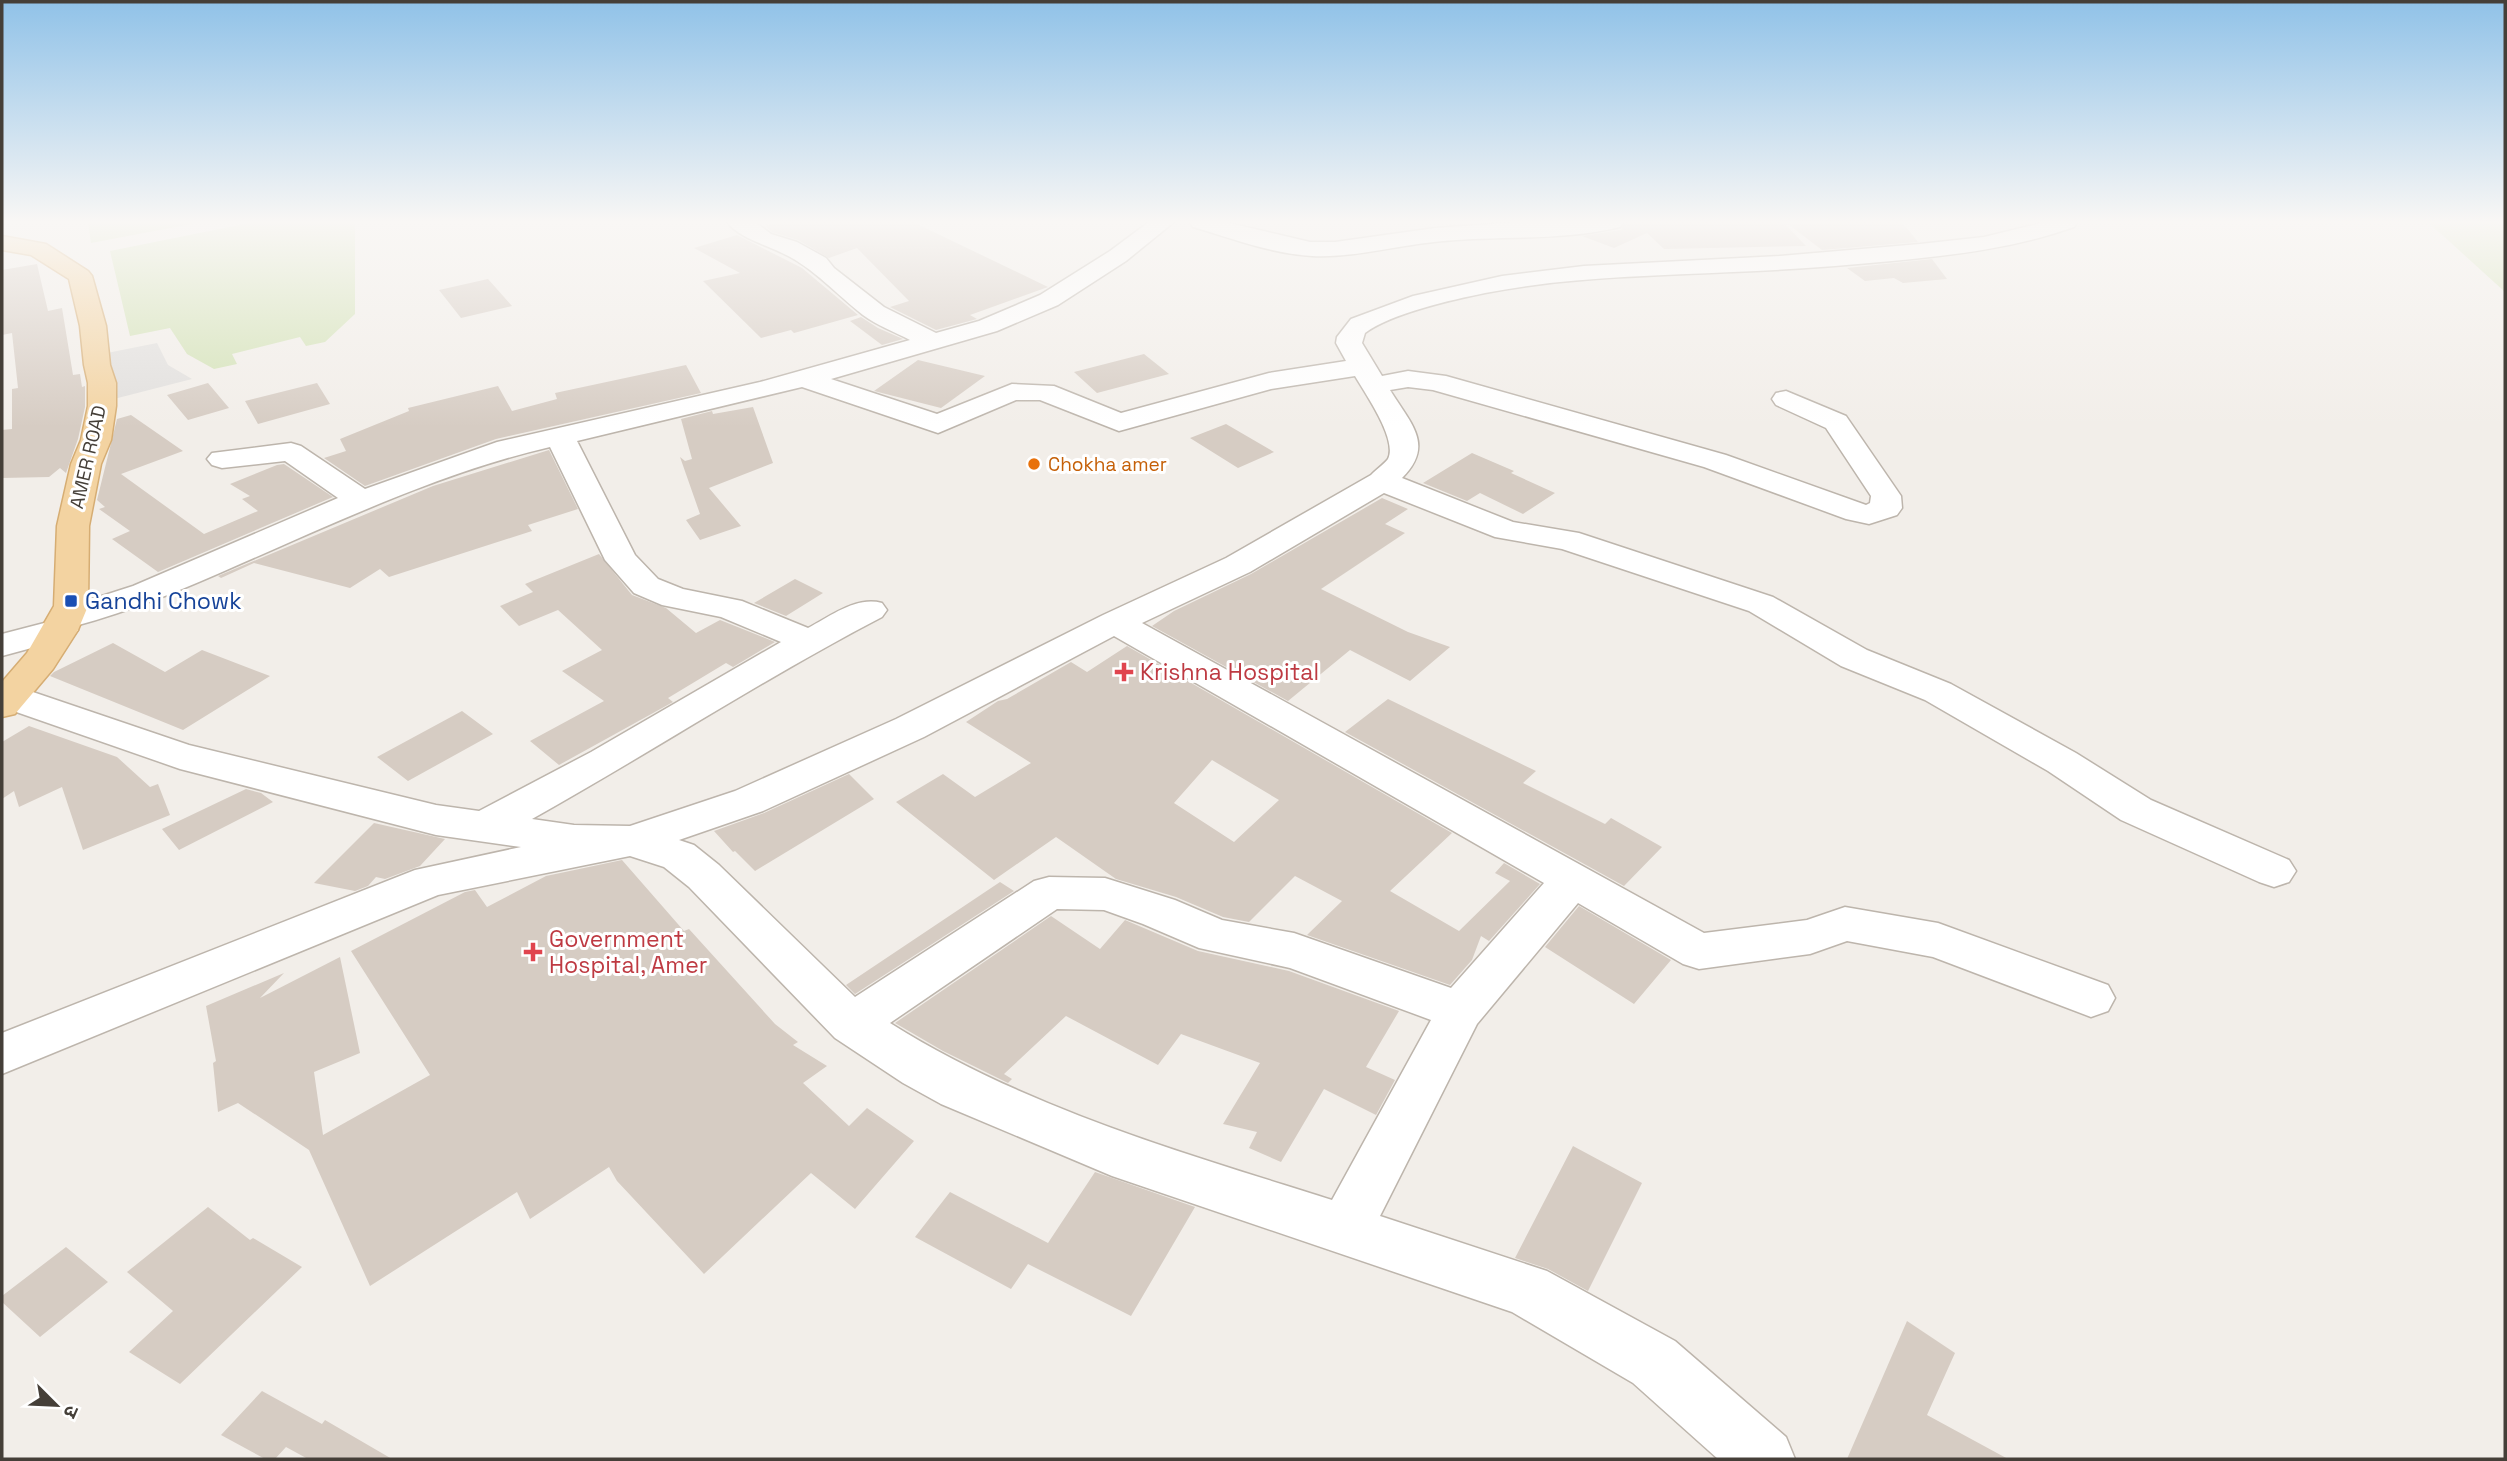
<svg xmlns="http://www.w3.org/2000/svg" width="2507" height="1461" font-family="'Space Grotesk','Noto Sans Devanagari',sans-serif">
	<style>
		.green { fill: #d3e2b6 }
		.parking { fill: #e1dfdd }
		.building { fill: #d6ccc3; fill-rule: evenodd }
		.lines { fill: none; stroke-linecap: round; stroke-linejoin: round }
		.minor-casing { stroke: #bdb5ac; stroke-width: 3 }
		.major-casing { stroke: #d6ad73; stroke-width: 3 }
		.minor { fill: #fff; fill-rule: evenodd }
		.major { fill: #f3d3a1; fill-rule: evenodd }
		.food-dot { fill: #e8710a; stroke: #fff; stroke-width: 2.5 }
		.transit-dot { fill: #1a4fb4; stroke: #fff; stroke-width: 2.5 }
		.health-dot { fill: #e0444e; stroke: #fff; stroke-width: 2.5 }
		.labels { text-anchor: middle; dominant-baseline: central; stroke-width: 6; stroke-linejoin: round; paint-order: stroke }
		.far-street-label { font-size: 19px; fill: #453f38; stroke: #fff }
		.far-food-label { font-size: 19px; fill: #c56008; stroke: #fff; text-anchor: start }
		.transit-label { font-size: 23px; fill: #164399; stroke: #fff; text-anchor: start }
		.health-label { font-size: 23px; fill: #be3a42; stroke: #fff; text-anchor: start }
	</style>
	<rect width="100%" height="100%" fill="#f2eee9"/>
	<path class="green" d="M88,222H202L91,243Z
		M254,222H355V314L325,342L306,346L300,337L232,354L237,364L214,369L187,354L170,328L130,336L110,251Z
		M2428,222H2505V292Z"/>
	<path class="parking" d="M157,343L168,365L192,379L110,400L102,354Z"/>
	<path class="building" d="M780,222H913L1048,287L970,315L977,319L936,330L890,307L909,301L857,248L829,258L798,240L772,232L765,226Z
		M1625,222H1783L1806,246L1664,249L1647,233L1614,248L1582,236L1621,230Z
		M1847,222H1902L1918,242L1822,250L1788,224Z
		M737,235L802,268L858,315L794,333L791,330L761,338L703,281L740,273L694,248Z
		M1932,259L1947,279L1903,283L1894,278L1865,281L1847,268Z
		M37,264L48,311L62,308L73,375L80,374L82,387L85,386V407L78,439L66,473L60,468L49,477L2,478V430L12,429V389L18,388L12,333L2,335V270Z
		M488,279L512,306L461,318L439,290Z
		M861,317L878,328L903,339L882,345L850,321Z
		M1144,354L1169,374L1097,393L1074,372Z
		M918,360L985,376L941,408L874,391Z
		M686,365L701,393L496,439L365,486L324,458L346,451L340,439L409,411L408,408L498,386L512,411L557,399L555,393Z
		M208,383L229,408L188,420L167,395Z
		M317,383L330,404L258,424L245,401Z
		M753,407L773,463L709,488L741,526L700,540L686,520L700,514L680,457L685,461L692,459L681,419L712,411L713,414Z
		M131,415L183,451L121,474L204,534L258,511L242,499L250,496L230,484L277,465L284,464L333,497L158,572L112,539L130,531L99,509L105,507L97,500L117,419Z
		M1226,424L1274,452L1238,468L1190,438Z
		M549,450L578,509L528,525L532,531L389,577L380,569L350,588L254,563L221,578L218,576L433,486Z
		M1472,453L1514,471L1511,473L1555,493L1523,514L1480,493L1467,501L1423,483Z
		M1382,498L1408,509L1385,524L1405,533L1321,589L1408,632L1450,647L1410,681L1350,650L1288,701L1152,626L1174,611L1251,574Z
		M599,554L632,595L666,608L696,633L720,620L775,642L733,667L726,663L668,698L673,702L559,765L530,741L604,701L562,671L602,650L558,610L519,626L500,606L533,592L525,584Z
		M795,579L823,593L786,616L754,603Z
		M113,643L165,672L202,650L270,676L183,730L50,676L54,672Z
		M1127,646L1452,833L1390,891L1459,931L1510,881L1495,873L1504,863L1540,884L1489,941L1481,936L1472,960L1450,985L1307,935L1342,901L1295,876L1249,922L1223,917L1176,897L1116,879L1056,837L994,880L896,802L943,774L975,797L1031,763L966,722L998,701L1007,699L1071,662L1087,672ZM1212,760L1279,800L1234,842L1174,803Z
		M1388,699L1536,771L1523,783L1605,824L1611,818L1662,847L1624,886L1345,732Z
		M462,711L493,734L408,781L377,757Z
		M29,726L117,757L150,787L158,784L170,815L83,850L62,787L19,807L14,791L2,799V742Z
		M849,774L874,799L755,871L735,851L733,852L714,831L764,813Z
		M246,789L261,793L273,802L179,850L162,829Z
		M374,823L445,839L420,866L385,879L376,877L368,886L355,891L314,883Z
		M622,860L684,931L689,929L775,1024L798,1042L793,1045L827,1066L803,1083L849,1126L867,1108L914,1141L855,1209L811,1173L704,1274L617,1181L609,1167L530,1219L517,1192L370,1286L309,1150L238,1103L218,1112L213,1063L216,1061L206,1006L284,973L260,998L340,957L360,1053L314,1072L323,1135L430,1075L351,951L465,892L475,890L487,907L546,876Z
		M1000,882L1014,891L855,994L846,985Z
		M1579,906L1671,960L1634,1004L1545,947Z
		M1051,916L1100,949L1125,920L1198,951L1289,971L1399,1011L1366,1067L1395,1080L1376,1115L1324,1089L1281,1162L1249,1148L1257,1132L1223,1124L1260,1063L1181,1034L1158,1065L1066,1016L1004,1074L1012,1079L1008,1083L943,1051L895,1023Z
		M1573,1146L1642,1183L1588,1291L1548,1269L1515,1258Z
		M1095,1172L1195,1207L1131,1316L1028,1264L1011,1289L915,1237L950,1192L1048,1243Z
		M208,1207L250,1240L253,1238L302,1267L180,1384L129,1352L173,1311L127,1272Z
		M66,1247L108,1282L40,1337L2,1302V1296Z
		M1907,1321L1955,1353L1927,1415L2008,1459H1847Z
		M262,1391L322,1424L325,1420L392,1459H308L286,1447L275,1459H265L221,1435Z"/>
	<g class="lines">
		<defs>
			<path id="minor" d="M727,222H755L771,234L797,242L826,258L834,268L884,307L936,333L979,321L1040,295L1110,251L1149,222H1174L1126,261L1058,305L997,331L831,379L937,414L1012,384L1054,386L1121,413L1269,373L1346,361L1336,343L1337,337L1351,319L1413,296L1502,276L1584,266L1780,256L1920,244L1984,237L2045,222H2077L2074,227C2015,248 1954,255 1892,261C1839,266 1786,270 1733,272C1650,276 1566,277 1485,293C1451,300 1392,313 1365,333L1362,343L1382,376L1408,371L1446,376L1726,455L1866,505L1870,503L1871,496L1826,428L1776,405L1772,399L1776,393L1786,391L1846,416L1901,496L1902,508L1897,515L1869,524L1846,519L1704,467L1433,390L1408,387L1390,390C1411,424 1435,445 1402,478L1513,522L1579,533L1773,597L1867,650L1951,684L2076,753L2151,800L2289,860L2296,871L2289,882L2274,887L2259,882L2121,820L2048,771L1925,700L1841,666L1749,611L1562,549L1495,537L1384,493L1250,572L1142,623L1704,933L1807,920L1845,907L1938,923L2108,985L2115,998L2108,1011L2091,1017L1933,957L1847,941L1810,954L1699,969L1683,964L1578,903L1477,1024L1380,1216L1547,1271L1675,1341L1786,1437L1795,1459H1718L1633,1383L1512,1312L1112,1176L941,1104L903,1083L835,1038L689,887L664,867L630,856L438,895L2,1074V1033L415,870L521,847L436,835L180,769L2,707V688L11,685L24,689L189,745L436,805L479,811L591,752L781,642L721,617L662,605L634,593L605,560L550,447C445,471 339,521 240,564C186,588 132,611 75,626L78,630L72,637L2,656V634L52,621L50,618L55,611L133,586L338,498L285,461L222,468L212,465L207,459L212,453L291,443L301,446L365,489L497,442L760,382L910,340C895,332 876,325 863,315C836,294 813,267 782,253C766,245 738,237 727,222ZM1355,376C1365,393 1398,440 1388,459C1384,464 1376,470 1371,475L1226,558L1103,615L896,719L735,791L630,826L574,825L532,819C650,753 763,679 882,617L887,610L882,603C856,596 831,616 808,628L742,601L683,589L658,579L635,555L577,441L802,387L938,433L1016,400H1040L1119,431L1271,389ZM1114,636L1544,883L1451,988L1294,933L1222,920L1175,900L1105,878L1049,877L1034,881L855,997L719,865L694,845L679,840L763,811L924,737ZM1057,909L1104,910L1143,924L1199,948L1290,968L1431,1020L1332,1200C1181,1152 1025,1108 890,1023Z
				M1190,222H1225L1310,242H1335L1435,228L1519,222H1623L1620,227C1559,242 1496,235 1434,242C1394,246 1353,258 1312,256C1272,254 1231,238 1193,227Z"/>
			<path id="major" d="M2,236L46,244L88,271L92,276L106,326L110,365L116,383V406L111,440L101,464L89,526L88,606L78,630L53,669L15,714L2,717V682L27,653L54,606L57,526L71,464L81,440L88,406V383L84,365L80,326L69,279L31,255L2,250Z"/>
		</defs>
		<use href="#minor" class="minor-casing"/>
		<use href="#major" class="major-casing"/>
		<use href="#minor" class="minor"/>
		<use href="#major" class="major"/>
	</g>
	<linearGradient id="sky" x2="0" y2="1"><stop stop-color="#90c2e8"/><stop offset="0.52" stop-color="#f9f7f5"/><stop offset="1" stop-color="#f9f7f5" stop-opacity="0"/></linearGradient>
	<rect width="2507" height="427" fill="url(#sky)"/>
	<circle class="food-dot" cx="1034" cy="464" r="7"/>
	<rect class="transit-dot" x="64" y="594" width="14" height="14" rx="3.5"/>
	<g class="health-dot">
		<path d="M1120.5 661.5h7v7h7v7h-7v7h-7v-7h-7v-7h7z"/>
		<path d="M529.5 941.5h7v7h7v7h-7v7h-7v-7h-7v-7h7z"/>
	</g>
	<g class="labels">
		<g class="far-street-label">
			<text transform="translate(88 457) rotate(-77)">AMER ROAD</text>
		</g>
		<g class="far-food-label">
			<text x="1048" y="464">Chokha amer</text>
		</g>
		<g class="transit-label">
			<text x="85" y="601">Gandhi Chowk</text>
		</g>
		<g class="health-label">
			<text x="1140" y="672">Krishna Hospital</text>
			<text x="549" y="939">Government<tspan x="549" dy="26">Hospital, Amer</tspan></text>
		</g>
	</g>
	<rect width="2507" height="1461" fill="none" stroke="#453f38" stroke-width="7"/>
	<g transform="translate(56 1405) rotate(114)" stroke="#ffffff" stroke-width="5" paint-order="stroke">
	<path d="M0-5L12 26L0 18L-12 26Z" fill="#453f38"/>
	<text y="-10" font-size="19" font-weight="bold" text-anchor="middle" fill="#453f38">उ</text>
	</g>
</svg>
